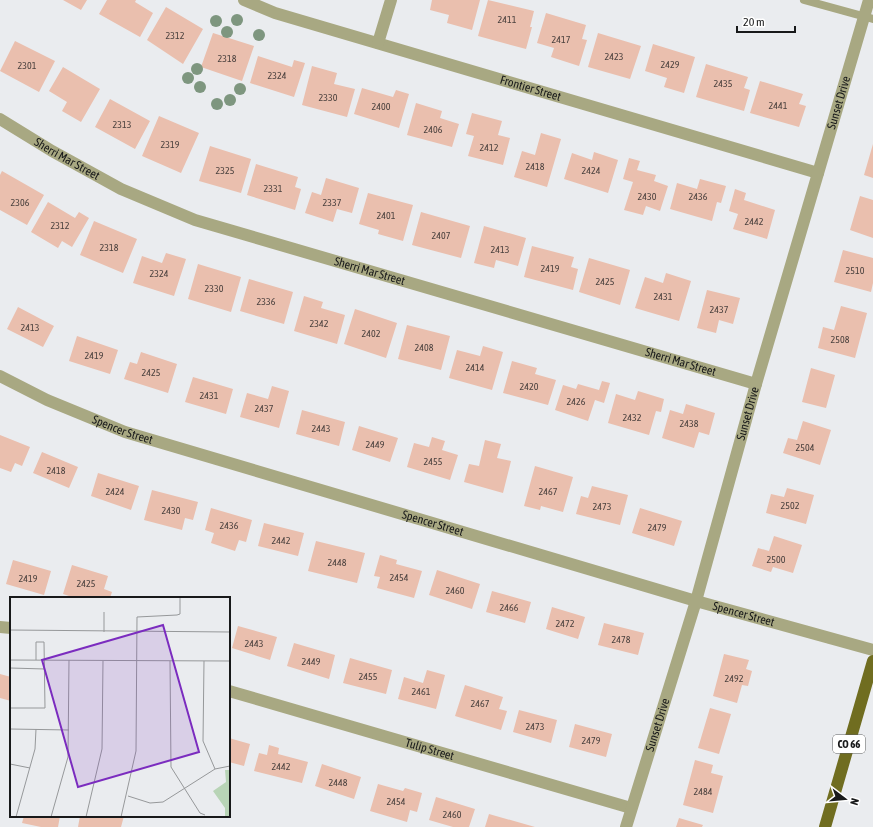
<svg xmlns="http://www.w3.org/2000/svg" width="873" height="827" font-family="'Asap Condensed',sans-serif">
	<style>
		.building { fill: #eabfae }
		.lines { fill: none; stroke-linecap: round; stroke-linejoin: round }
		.lane { stroke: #a8a882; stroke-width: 8 }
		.street { stroke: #a8a882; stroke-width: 12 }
		.primary { stroke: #706d20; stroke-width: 12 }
		.tree { fill: #7e967f }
		.labels { text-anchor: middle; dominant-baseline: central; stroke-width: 3.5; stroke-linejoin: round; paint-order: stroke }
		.number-label { font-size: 10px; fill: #4c423f }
		.shield { fill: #fff; stroke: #5d5e5f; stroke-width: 1 }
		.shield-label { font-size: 11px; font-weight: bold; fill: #18191a }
		.street-label { font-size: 12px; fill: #18191a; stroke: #fff }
		.inset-road { fill: none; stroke: #96989a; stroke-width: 1 }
		.view { fill: #7b2cbf; fill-opacity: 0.15; stroke: #7b2cbf; stroke-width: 2 }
		.inset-edge { fill: none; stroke: #18191a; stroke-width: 2 }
	</style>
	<rect width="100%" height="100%" fill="#eaecef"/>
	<path class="building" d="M63,0H87L81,10Z
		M107,0H136L135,2L153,13L140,37L99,14Z
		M432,0H480L472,30L447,23L449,15L430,10Z
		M488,0L534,11L530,27H532L526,49L478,36Z
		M166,7L203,29L183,64L147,40Z
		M546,13L586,25L582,39L587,40L579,66L551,57L554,48L537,43Z
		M213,33L254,46L242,81L201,67Z
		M598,33L641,46L630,79L588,67Z
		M15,41L55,61L39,92L0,71Z
		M653,44L695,57L684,93L664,87L667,78L645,71Z
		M258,56L292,67L294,60L305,63L294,97L250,83Z
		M706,64L748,77L744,88L750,90L744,111L696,97Z
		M312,66L337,73L334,84L355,89L347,117L302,105Z
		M63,67L100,89L81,122L62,111L67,102L49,91Z
		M760,81L803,94L799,104L806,106L799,127L750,113Z
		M362,88L393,97L396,90L409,94L399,128L354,114Z
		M110,99L150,121L135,149L95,127Z
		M416,103L442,111L440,118L459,124L452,147L407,135Z
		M472,113L502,121L498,135L510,138L503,165L468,156L474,136L466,134Z
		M159,116L199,133L181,173L142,156Z
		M541,133L561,139L547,187L514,177L522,151L535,155Z
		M873,144V178L864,175Z
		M210,146L251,159L241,193L199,181Z
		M594,152L618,160L608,193L564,179L572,153L592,160Z
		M629,158L640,161L637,170L656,175L654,181L668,186L660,211L646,206L643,215L624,210L633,182L623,179Z
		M256,164L298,177L295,187L301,189L295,210L247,195Z
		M2,171L44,195L27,225L0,210V175Z
		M326,178L359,188L352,213L337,209L333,222L305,213L312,192L321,195Z
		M700,179L726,186L721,203L717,202L712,221L670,209L677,183L697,189Z
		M735,189L746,193L744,200L775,210L767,239L733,229L738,214L729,211Z
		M368,193L413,205L403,241L378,234L379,230L359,224Z
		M860,196L873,200V238L850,230Z
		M48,202L75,218L79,212L89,218L72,247L62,241L58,248L31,232Z
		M421,212L470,226L461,258L412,245Z
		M94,221L137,239L123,273L80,255Z
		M484,226L526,238L518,266L496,260L494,268L474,263Z
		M532,246L574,257L571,267L578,269L573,290L524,277Z
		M843,250L873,258V283L871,292L834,282Z
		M166,253L186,259L174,296L133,283L142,256L162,263Z
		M589,258L630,270L620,305L579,292Z
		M198,264L241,277L231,312L188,299Z
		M666,273L691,281L679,321L635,308L645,277L663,283Z
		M249,279L293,292L284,324L240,311Z
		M707,290L740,298L733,324L719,320L716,333L697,328Z
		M304,296L323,302L321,308L345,315L337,344L294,331Z
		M841,306L867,313L855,358L818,348L823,327L834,330Z
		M18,307L54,326L43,347L7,329Z
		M355,309L397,323L386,358L344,344Z
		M407,325L450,336L441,370L398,359Z
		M77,336L118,350L110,374L69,361Z
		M483,346L503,352L492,390L449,378L457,350L480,356Z
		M141,352L177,364L168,393L124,379L130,362L137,364Z
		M512,361L537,368L535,374L556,380L548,405L503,393Z
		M811,368L835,375L826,408L802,402Z
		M193,377L233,389L226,414L185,402Z
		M602,381L610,383L604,403L595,400L588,421L555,410L563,385L576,389L578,384L599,390Z
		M272,386L289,391L279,428L240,417L247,393L268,399Z
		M638,391L664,399L661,412L656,411L649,435L608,423L616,394L635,400Z
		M686,404L715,413L709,435L699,432L694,448L662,438L670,410L683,414Z
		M302,410L345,422L339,446L296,434Z
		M803,421L831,430L820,465L783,453L788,438L797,440Z
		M359,426L398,438L390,462L352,450Z
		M0,435L30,447L22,466L15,463L11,472L0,468Z
		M432,437L445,441L442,450L458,455L450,480L407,467L414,443L429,447Z
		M485,440L501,444L497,458L511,461L503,493L464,482L469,464L479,466Z
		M42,452L78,467L69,488L33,473Z
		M535,466L573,477L563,512L541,506L540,510L524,506Z
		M98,473L139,486L131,510L91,496Z
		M592,486L628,495L620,525L576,514L581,496L588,498Z
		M787,488L814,495L806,524L766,513L771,494L784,497Z
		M152,490L198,502L193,520L185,518L182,530L144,520Z
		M211,508L252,520L246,542L239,540L235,551L211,543L214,533L205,530Z
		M640,508L682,521L674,546L632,533Z
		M264,523L304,533L298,556L258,546Z
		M774,536L802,545L793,573L773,567L771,572L752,566L758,548L769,551Z
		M316,541L365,553L357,583L308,571Z
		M380,555L397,560L396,564L422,571L414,598L377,588L380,577L374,576Z
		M13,560L51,571L44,595L6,584Z
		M72,565L108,576L104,589L112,592L110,598H75L63,594Z
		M437,570L480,584L472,609L429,595Z
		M492,591L531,602L525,623L486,612Z
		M552,607L585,617L578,639L546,629Z
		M604,623L644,633L638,655L598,645Z
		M238,626L277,637L270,660L232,648Z
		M294,643L335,655L329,679L287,666Z
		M724,654L749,660L746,669L752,671L748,686L742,685L737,703L713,696Z
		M350,658L392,670L386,694L343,683Z
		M427,670L445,675L436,709L398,699L404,677L423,683Z
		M0,674L11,677V701L0,698Z
		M465,685L503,697L499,709L507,711L501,730L455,716Z
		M710,708L731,714L719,754L698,748Z
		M519,710L557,720L551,743L513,732Z
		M575,724L612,734L606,757L569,747Z
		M229,738L250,744L244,766L229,762Z
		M269,745L279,748L278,754L308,762L302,783L254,771L259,753L267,755Z
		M695,760L713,765L711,773L723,776L713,813L683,805Z
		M322,764L361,777L354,799L315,786Z
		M378,784L403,791L405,788L422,793L417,812L410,810L407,822L370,811Z
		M436,797L475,809L469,827H453L429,820Z
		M489,814L535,827H485Z
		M24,816H60L58,827H41L22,823Z
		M80,816H124L121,827H78Z
		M679,818L703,825L702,827H676Z"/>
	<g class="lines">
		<path class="lane" d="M804,0L873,19"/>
		<g class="street">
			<path id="s1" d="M244,0L275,13L818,173"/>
			<path d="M378,43L391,0"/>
			<path id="s2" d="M0,119L52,151L121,189L195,220L756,384"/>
			<path id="s3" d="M0,376L47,400L125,432L696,601L873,650"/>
			<path d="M0,627L11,628"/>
			<path id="s4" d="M229,691L631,808"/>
			<path id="s5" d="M626,827L696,601L756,384L869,0"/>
		</g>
		<path class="primary" d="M825,827L873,661"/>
	</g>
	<g class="tree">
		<circle cx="237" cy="20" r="6"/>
		<circle cx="216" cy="21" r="6"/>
		<circle cx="227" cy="32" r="6"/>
		<circle cx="259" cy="35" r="6"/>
		<circle cx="197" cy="69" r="6"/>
		<circle cx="188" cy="78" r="6"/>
		<circle cx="200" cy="87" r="6"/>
		<circle cx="240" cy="89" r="6"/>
		<circle cx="230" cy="100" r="6"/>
		<circle cx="217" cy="104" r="6"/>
	</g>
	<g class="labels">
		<g class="number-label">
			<text x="507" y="19">2411</text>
			<text x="175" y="35">2312</text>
			<text x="561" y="39">2417</text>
			<text x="614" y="56">2423</text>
			<text x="227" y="58">2318</text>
			<text x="670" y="64">2429</text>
			<text x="27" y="65">2301</text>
			<text x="277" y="75">2324</text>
			<text x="723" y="83">2435</text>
			<text x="328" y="97">2330</text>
			<text x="778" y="105">2441</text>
			<text x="381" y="106">2400</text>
			<text x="122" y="124">2313</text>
			<text x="433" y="129">2406</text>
			<text x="170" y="144">2319</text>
			<text x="489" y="147">2412</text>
			<text x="535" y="166">2418</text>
			<text x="225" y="170">2325</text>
			<text x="591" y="170">2424</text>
			<text x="273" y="188">2331</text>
			<text x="647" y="196">2430</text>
			<text x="698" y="196">2436</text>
			<text x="20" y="202">2306</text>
			<text x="332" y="202">2337</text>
			<text x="386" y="215">2401</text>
			<text x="754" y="221">2442</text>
			<text x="60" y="225">2312</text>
			<text x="441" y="235">2407</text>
			<text x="109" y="247">2318</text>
			<text x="500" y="249">2413</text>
			<text x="550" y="268">2419</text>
			<text x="855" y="270">2510</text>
			<text x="159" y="273">2324</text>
			<text x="605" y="281">2425</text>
			<text x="214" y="288">2330</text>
			<text x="663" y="296">2431</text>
			<text x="266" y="301">2336</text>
			<text x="719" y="309">2437</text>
			<text x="319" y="323">2342</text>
			<text x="30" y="327">2413</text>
			<text x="371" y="333">2402</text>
			<text x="840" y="339">2508</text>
			<text x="424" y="347">2408</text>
			<text x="94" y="355">2419</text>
			<text x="475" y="367">2414</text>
			<text x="151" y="372">2425</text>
			<text x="529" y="386">2420</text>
			<text x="209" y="395">2431</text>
			<text x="576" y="401">2426</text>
			<text x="264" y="408">2437</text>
			<text x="632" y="417">2432</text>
			<text x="689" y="423">2438</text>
			<text x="321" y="428">2443</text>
			<text x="375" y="444">2449</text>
			<text x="805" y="447">2504</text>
			<text x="433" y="461">2455</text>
			<text x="56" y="470">2418</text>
			<text x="115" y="491">2424</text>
			<text x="548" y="491">2467</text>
			<text x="790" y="505">2502</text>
			<text x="602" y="506">2473</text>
			<text x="171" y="510">2430</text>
			<text x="229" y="525">2436</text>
			<text x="657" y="527">2479</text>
			<text x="281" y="540">2442</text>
			<text x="776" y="559">2500</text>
			<text x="337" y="562">2448</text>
			<text x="399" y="577">2454</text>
			<text x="28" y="578">2419</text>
			<text x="86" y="583">2425</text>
			<text x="455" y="590">2460</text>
			<text x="509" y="607">2466</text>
			<text x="565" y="623">2472</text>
			<text x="621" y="639">2478</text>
			<text x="254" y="643">2443</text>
			<text x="311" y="661">2449</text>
			<text x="368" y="676">2455</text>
			<text x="734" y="678">2492</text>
			<text x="421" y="691">2461</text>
			<text x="480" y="703">2467</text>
			<text x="535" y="726">2473</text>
			<text x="591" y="740">2479</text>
			<text x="281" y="766">2442</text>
			<text x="338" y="782">2448</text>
			<text x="703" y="791">2484</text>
			<text x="396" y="801">2454</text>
			<text x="452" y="814">2460</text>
		</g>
		<rect class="shield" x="833" y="735" width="32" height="18" rx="3"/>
		<g class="shield-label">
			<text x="849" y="744">CO 66</text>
		</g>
		<g class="street-label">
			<text stroke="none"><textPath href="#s1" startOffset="300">Frontier Street</textPath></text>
			<text stroke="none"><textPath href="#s5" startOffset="755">Sunset Drive</textPath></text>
			<text stroke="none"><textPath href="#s2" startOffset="78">Sherri Mar Street</textPath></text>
			<text stroke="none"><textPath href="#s2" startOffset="402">Sherri Mar Street</textPath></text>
			<text stroke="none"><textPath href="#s2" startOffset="726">Sherri Mar Street</textPath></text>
			<text stroke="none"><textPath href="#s5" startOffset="431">Sunset Drive</textPath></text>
			<text stroke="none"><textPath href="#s3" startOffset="134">Spencer Street</textPath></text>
			<text stroke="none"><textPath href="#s3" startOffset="458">Spencer Street</textPath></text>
			<text stroke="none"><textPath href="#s3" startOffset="782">Spencer Street</textPath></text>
			<text stroke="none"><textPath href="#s5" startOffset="107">Sunset Drive</textPath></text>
			<text stroke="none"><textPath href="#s4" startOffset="209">Tulip Street</textPath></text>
		</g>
	</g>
	<g transform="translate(10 597)">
		<rect width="220" height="220" fill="#eaecef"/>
		<path d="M215,173H220V220H215V211L203,194L216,185Z" fill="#b8d4b6"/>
		<path class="inset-road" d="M94,15V35M0,33L220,35M0,63L220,64M160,64L161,170L190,216L195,218M194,64L193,144L205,172M0,71L35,72M0,111H35L34,45H26V63M0,132L59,133M0,167L20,171M118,199L140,206L153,205L205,172L220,169M6,220L25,152L26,132M41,220L58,160L59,63M76,220L92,152L93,64M111,220L126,154L127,20L167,18L170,17V0"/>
		<path class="view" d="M153,28L189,155L68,190L32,63Z"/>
		<rect width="220" height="220" class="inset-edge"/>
	</g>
	<g transform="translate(845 799) rotate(106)" stroke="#ffffff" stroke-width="3" paint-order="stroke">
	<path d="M0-3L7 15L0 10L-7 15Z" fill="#18191a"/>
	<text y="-6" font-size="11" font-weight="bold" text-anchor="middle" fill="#18191a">N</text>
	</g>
	<path d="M737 26v6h58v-6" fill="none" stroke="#18191a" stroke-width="2"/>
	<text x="743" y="26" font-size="12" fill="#18191a" stroke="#ffffff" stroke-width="3" paint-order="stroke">20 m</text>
</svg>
